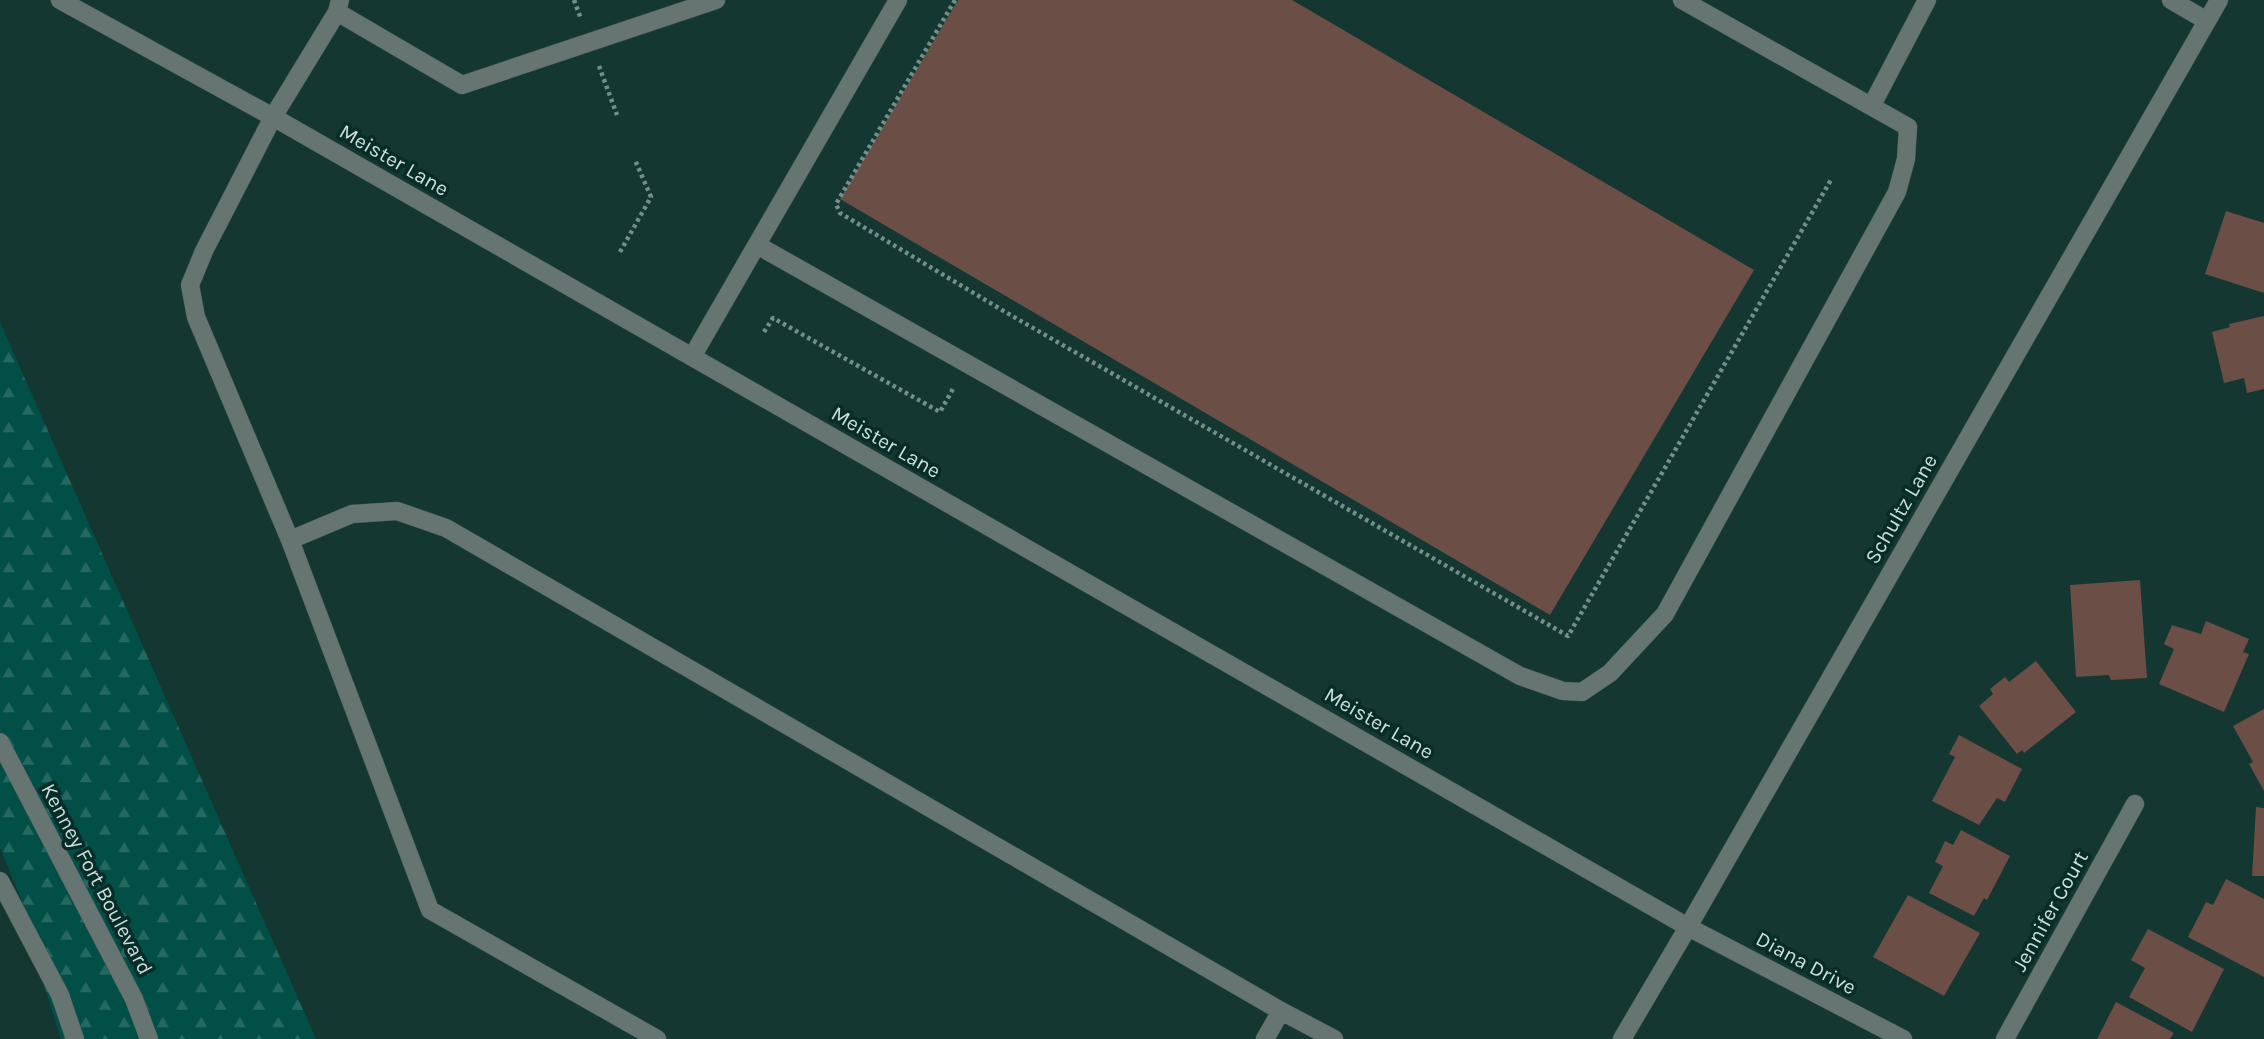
<svg xmlns="http://www.w3.org/2000/svg" width="2264" height="1039" font-family="Karla,sans-serif">
	<style>
		.forest { fill: url(#forest-firs) }
		.building { fill: #6b4e46 }
		.lines { fill: none; stroke-linecap: round; stroke-linejoin: round }
		.minor-casing { stroke: #355551; stroke-width: 19 }
		.path { stroke: #748e8a; stroke-width: 4.5; stroke-dasharray: 3.5 3.5; stroke-linecap: butt }
		.minor { stroke: #667572; stroke-width: 18 }
		.labels { text-anchor: middle; dominant-baseline: central; stroke-width: 7; stroke-linejoin: round; paint-order: stroke }
		.street-label { font-size: 21px; fill: #ccdfdc; stroke: #082d28 }
	</style>
	<defs>
		<pattern id="forest-firs" width="22" height="20" patternUnits="userSpaceOnUse" patternTransform="scale(1.75)"><rect width="22" height="20" fill="#014f47"/><path d="M5 1l3.5 6h-7zM16 11l3.5 6h-7z" fill="#256861"/></pattern>
	</defs>
	<rect width="100%" height="100%" fill="#143732"/>
	<path class="forest" d="M0,322L316,1039H61L29,937L21,899L0,848Z"/>
	<path class="building" d="M958,0H1292L1754,270L1550,615L840,199Z
		M2226,211L2264,223V293L2205,274Z
		M2264,316V389L2247,393L2244,378L2224,383L2212,332L2230,327L2229,324Z
		M2140,580L2147,678L2111,680L2109,675L2076,677L2070,585Z
		M2206,621L2249,639L2243,652L2249,654L2224,712L2159,684L2174,649L2164,644L2172,625L2201,634Z
		M2036,661L2076,712L2024,753L2022,750L2017,754L1979,706L1993,694L1990,689L2005,677L2009,682Z
		M2264,709V791L2249,764L2253,762L2233,726Z
		M1959,735L2022,769L2005,802L1997,798L1979,825L1932,801L1955,757L1949,754Z
		M2256,807L2264,808V876H2252Z
		M1961,830L2010,856L1987,900L1984,898L1974,916L1929,893L1943,866L1935,862L1945,841L1953,845Z
		M2226,879L2264,899V977L2188,937L2206,902L2213,905Z
		M1908,895L1980,933L1944,996L1873,957Z
		M2148,929L2224,969L2192,1032L2129,997L2145,968L2131,960Z
		M2116,1002L2174,1033L2170,1039H2097Z"/>
	<g class="lines">
		<defs>
			<path id="minor" d="M60,0L273,117L1688,927L1903,1039
				M340,0L337,12L273,117L204,251L190,285L196,317L290,540L430,910L657,1039
				M2171,0L2207,21
				M337,12L462,85L716,0
				M1872,105L1927,0
				M757,245L1520,676L1563,691L1582,692L1610,673L1665,614L1897,192L1906,159L1908,127L1682,0
				M692,357L898,0
				M290,540L352,514L397,511L446,528L1281,1011L1334,1039
				M0,742L134,999L149,1039
				M0,881L60,995L75,1039
				M1265,1039L1281,1011
				M1622,1039L1688,927L2219,0
				M2005,1039L2135,804"/>
		</defs>
		<use href="#minor" class="minor-casing"/>
		<path class="path" d="M574,0L581,19
			M955,0L836,204L840,213L1007,313L1568,636L1832,178
			M599,66L617,115
			M620,252L651,197L635,160
			M764,332L773,318L940,412L954,387"/>
		<use href="#minor" class="minor"/>
	</g>
	<g class="labels">
		<g class="street-label">
			<text transform="translate(394 160) rotate(30)">Meister Lane</text>
			<text transform="translate(886 442) rotate(30)">Meister Lane</text>
			<text transform="translate(1901 509) rotate(-60)">Schultz Lane</text>
			<text transform="translate(1379 723) rotate(30)">Meister Lane</text>
			<text transform="translate(97 879) rotate(62)">Kenney Fort Boulevard</text>
			<text transform="translate(2050 911) rotate(-61)">Jennifer Court</text>
			<text transform="translate(1806 963) rotate(28)">Diana Drive</text>
		</g>
	</g>
</svg>
